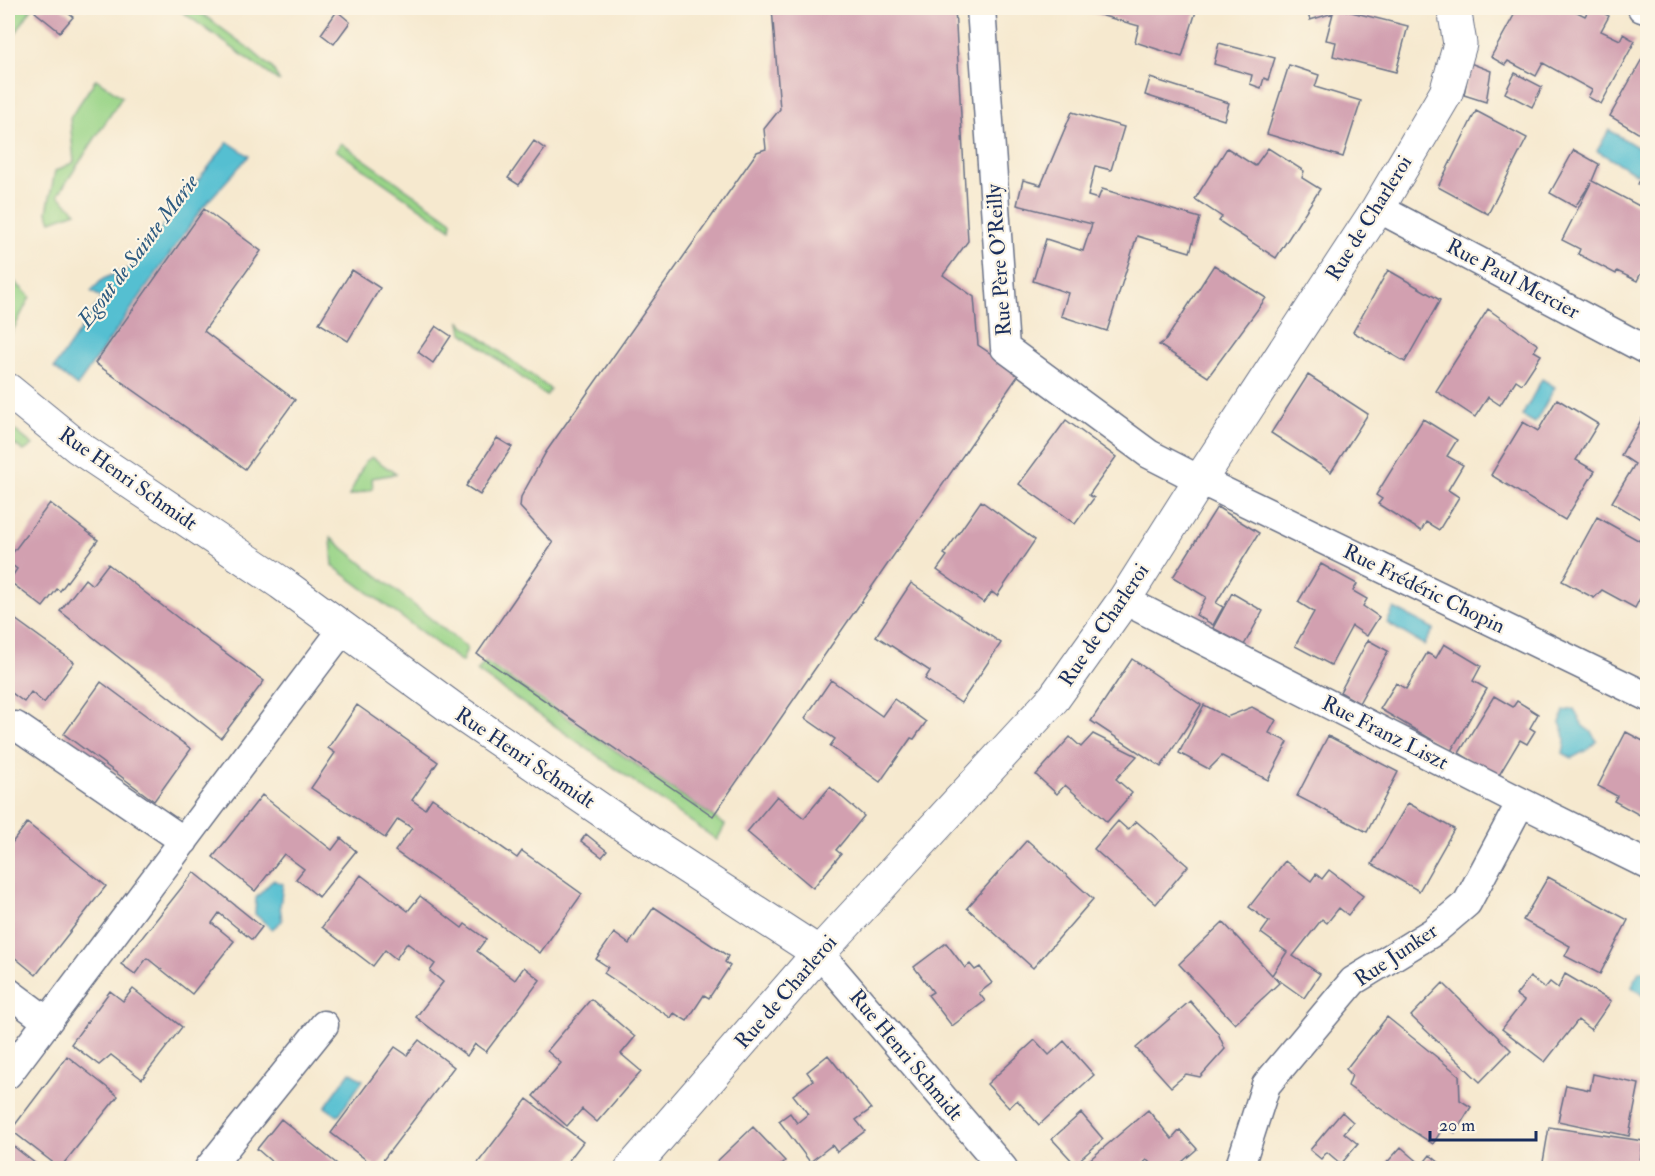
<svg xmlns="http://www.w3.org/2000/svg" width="1655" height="1176" font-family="'IM FELL Double Pica',serif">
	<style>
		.green { fill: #99d487; stroke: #5a8272; stroke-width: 1.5 }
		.water { fill: #55bfd1; stroke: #387798; stroke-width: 1.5 }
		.building { fill: #d2a0b0 }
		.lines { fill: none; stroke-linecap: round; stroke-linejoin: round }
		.minor-casing { stroke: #687086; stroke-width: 31 }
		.tertiary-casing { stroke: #687086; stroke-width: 35 }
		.minor { stroke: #fff; stroke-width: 28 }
		.tertiary { stroke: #fff; stroke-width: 33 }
		.labels { text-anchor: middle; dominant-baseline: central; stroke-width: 4.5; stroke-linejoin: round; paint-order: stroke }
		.street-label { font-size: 21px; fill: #1b2f5e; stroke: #fcf5e5 }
		.water-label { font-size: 22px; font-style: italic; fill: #2c5a80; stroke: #fcf5e5 }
	</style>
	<rect width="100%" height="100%" fill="#fcf5e5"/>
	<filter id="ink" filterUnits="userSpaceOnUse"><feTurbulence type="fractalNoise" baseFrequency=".0167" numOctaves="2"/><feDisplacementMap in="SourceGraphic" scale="12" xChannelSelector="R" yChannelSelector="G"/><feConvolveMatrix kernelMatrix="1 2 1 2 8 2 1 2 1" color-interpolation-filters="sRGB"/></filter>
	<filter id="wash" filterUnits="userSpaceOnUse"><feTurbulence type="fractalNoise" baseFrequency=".008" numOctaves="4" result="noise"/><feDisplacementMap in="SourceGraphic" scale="24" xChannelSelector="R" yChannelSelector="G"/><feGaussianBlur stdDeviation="1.35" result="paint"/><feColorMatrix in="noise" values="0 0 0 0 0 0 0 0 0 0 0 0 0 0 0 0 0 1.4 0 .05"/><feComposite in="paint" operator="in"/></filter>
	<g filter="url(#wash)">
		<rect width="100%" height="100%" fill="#f6e9cf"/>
		<path class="green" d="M8,8H32L8,45Z
			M177,8H194L251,50L273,69L280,82Z
			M96,79L122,97L58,195L76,212L51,221L47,212L55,171L74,162L70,118Z
			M341,143L452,221L451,229L336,150Z
			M8,275L30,297L8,340Z
			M460,322L550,389L546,396L462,332Z
			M8,425L33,445L24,451L8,440Z
			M372,457L396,474L372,478L373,489L349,496L365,462Z
			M331,538L467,648L462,662L333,566Z
			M485,662L725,825L717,840L477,671Z"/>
		<path class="water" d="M1609,130L1647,153L1637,174L1597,151Z
			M228,142L249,156L203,207L77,386L54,368L102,298L91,291L103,279L130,268Z
			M1542,379L1555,387L1535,423L1522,416Z
			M1394,608L1434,629L1424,645L1387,623Z
			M1574,709L1583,726L1591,732L1597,741L1587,750L1572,758L1563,753C1566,741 1566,734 1560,723L1564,711Z
			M273,880L283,884L280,906L282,921L272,929L255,914L256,898Z
			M1639,971H1647V999L1632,987Z
			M350,1072L363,1080L338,1116L325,1107Z"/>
		<g id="blocks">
			<path class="building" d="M39,8H61L73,17L60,32L35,12Z
				M772,8H955L968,241L943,275L974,297L978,345L1020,373L713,816L477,654L553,543L520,507L521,497L546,452L757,152L766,149L764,129L780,109Z
				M1083,8H1197L1182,57L1135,42L1139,26L1082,10Z
				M1306,8H1339V9L1408,26L1396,72L1333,56L1336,42L1326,40L1333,13L1310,20Z
				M1518,8H1569L1585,16L1590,8H1594L1609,16L1601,31L1620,40L1623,34L1635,41L1601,104L1588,97L1592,90L1543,63L1536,76L1508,61L1505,65L1491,57Z
				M337,11L350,22L334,44L321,34Z
				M1219,43L1275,58L1268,80L1264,78L1261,88L1250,84L1252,75L1214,64Z
				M1647,50V129L1643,136L1610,116Z
				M1470,63L1491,71L1486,102L1464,95Z
				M1289,65L1319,75L1315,87L1361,101L1343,157L1267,134Z
				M1515,73L1542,87L1532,107L1505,93Z
				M1150,78L1229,103L1224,120L1145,95Z
				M1476,111L1527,138L1488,214L1438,187Z
				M1072,112L1124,127L1111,170L1095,166L1088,196L1098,199L1102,189L1200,218L1190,252L1137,236L1107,331L1061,316L1068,293L1033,281L1046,239L1083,251L1092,224L1017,205L1023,180L1041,185Z
				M534,141L545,149L519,185L508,178Z
				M1227,148L1255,166L1268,148L1304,171L1302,178L1320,189L1276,258L1219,221L1222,217L1195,199Z
				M1574,150L1599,164L1592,181L1647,210V261L1637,281L1617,271L1616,274L1578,254L1580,249L1562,240L1591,183L1575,207L1550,193Z
				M1647,165V190L1638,184Z
				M204,209L261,251L204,331L295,400L245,469L95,363Z
				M1214,265L1266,298L1208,377L1159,345L1166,340Z
				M352,270L380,288L348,341L319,323Z
				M1388,270L1440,300L1405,362L1353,332Z
				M1488,309L1538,345L1534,351L1541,355L1522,384L1516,380L1500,405L1488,397L1475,417L1436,391Z
				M436,326L451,336L433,363L418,352Z
				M1308,375L1368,414L1331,472L1271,433Z
				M1557,399L1598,424L1576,460L1595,471L1565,520L1491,475L1523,422L1538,431Z
				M1647,410V523L1612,502L1635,464L1621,455Z
				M1423,419L1457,440L1447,456L1463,465L1448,490L1459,497L1439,530L1426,522L1421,531L1378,504L1382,499L1376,495Z
				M1066,420L1116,457L1089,495L1094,498L1075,524L1019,484Z
				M497,438L512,447L480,495L466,486Z
				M981,501L1035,540L997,596L992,592L984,603L937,570L947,556L944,554Z
				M50,503L98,540L60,591L57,589L43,607L9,581L17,569L8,562V559Z
				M1217,507L1259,533L1216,603L1223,607L1213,625L1196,615L1206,597L1173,577Z
				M1597,517L1647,545V585L1635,608L1602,590L1594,598L1562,581Z
				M108,564L182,621L264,681L221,738L60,611L85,579L92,585Z
				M1321,564L1357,584L1353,591L1367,599L1363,606L1379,617L1367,636L1352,626L1331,665L1295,646L1314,612L1298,602Z
				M911,583L1001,643L961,703L925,679L930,671L876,636Z
				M1232,593L1263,611L1244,645L1213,628Z
				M8,614L74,662L44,703L31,692L24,702L8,690Z
				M1368,640L1388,651L1359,703L1340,692Z
				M1444,644L1481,666L1473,681L1487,689L1451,751L1380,709L1396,683L1406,689L1427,653L1436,658Z
				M1132,659L1201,705L1161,767L1091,721Z
				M831,680L882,716L894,699L926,722L914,739L911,738L880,782L830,746L835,739L805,718Z
				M101,682L191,749L154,801L64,734Z
				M1494,696L1513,707L1517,701L1538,714L1530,728L1535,731L1527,744L1520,740L1498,777L1459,753Z
				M357,705L438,762L412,800L425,809L432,798L517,858L522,851L582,894L540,953L395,851L412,828L398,819L385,838L311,788L335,753L328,748Z
				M1204,705L1227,717L1252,707L1276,720L1269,733L1288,742L1268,780L1222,756L1209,769L1179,753Z
				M1626,732L1647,743V819L1614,801L1617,796L1598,786Z
				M1093,734L1137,756L1116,779L1132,793L1107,822L1065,785L1057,794L1036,775L1070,737L1081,747Z
				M1328,736L1398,772L1367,832L1297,796Z
				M830,787L864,816L836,850L841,854L813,888L747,832L777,796L804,818Z
				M262,795L332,850L341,838L356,851L319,897L296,879L304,869L284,854L255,891L213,857Z
				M1408,803L1454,829L1419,891L1372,864Z
				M1118,821L1128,830L1136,821L1188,866L1156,904L1094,849Z
				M27,823L106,886L36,975L8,952V848Z
				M586,834L607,851L602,857L581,841Z
				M1027,840L1093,899L1033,968L967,908Z
				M1285,861L1311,881L1316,874L1322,879L1329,870L1363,896L1348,915L1339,908L1327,923L1322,919L1293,956L1320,974L1304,998L1273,976L1279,983L1235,1024L1179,964L1223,922L1272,975L1287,952L1261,933L1269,922L1249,907Z
				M194,872L262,927L252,940L219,913L212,923L234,941L192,994L147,958L135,974L121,964Z
				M361,875L408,911L420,896L462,928L465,924L486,939L477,951L515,980L524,967L540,980L486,1052L475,1044L467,1056L416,1017L443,982L430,971L435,964L407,943L396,959L385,950L373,966L322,927Z
				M1548,877L1628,920L1600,974L1565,956L1570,946L1523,920Z
				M654,907L728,956L725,962L730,966L709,998L704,995L687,1021L674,1013L671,1018L604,973L608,967L596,959L614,933L629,944Z
				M946,943L965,968L970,964L975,970L980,967L992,983L979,993L985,1001L952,1026L928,995L933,992L914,967Z
				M1565,974L1611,1001L1591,1030L1578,1020L1545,1062L1502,1029L1524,1001L1516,995L1530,977L1545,988L1550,982L1558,988Z
				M1443,983L1511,1050L1480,1082L1411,1016Z
				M133,989L182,1027L142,1079L111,1055L99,1065L71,1044L110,991L123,1001Z
				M591,999L635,1037L621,1054L641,1071L597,1122L582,1109L567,1126L533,1096L561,1063L547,1051Z
				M1190,1001L1218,1033L1225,1049L1200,1077L1186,1074L1171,1087L1136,1048Z
				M1387,1017L1459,1075L1460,1100L1471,1107L1455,1133L1444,1126L1433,1144L1411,1130L1348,1086L1352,1075L1346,1069Z
				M419,1040L454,1067L377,1168L331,1133L395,1047L407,1055Z
				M1035,1040L1049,1055L1064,1041L1094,1075L1039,1125L1017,1100L1009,1108L987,1084Z
				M828,1055L871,1109L856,1120L865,1131L837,1152L832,1145L810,1162L779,1121L790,1113L797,1123L808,1114L793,1095L813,1080L807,1072Z
				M67,1056L118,1096L60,1168L11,1130Z
				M1593,1074L1639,1084L1629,1136L1558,1121L1566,1085L1590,1090Z
				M527,1099L583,1142L563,1168H483L477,1164Z
				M1148,1110L1172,1139L1180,1130L1197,1149L1175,1168H1155L1147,1160L1137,1168H1082L1081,1167Z
				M1342,1112L1353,1122L1344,1133L1358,1144L1341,1164L1327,1152L1321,1159L1310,1150Z
				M1081,1113L1103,1139L1075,1164L1052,1139Z
				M281,1119L342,1168H268L273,1163L257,1149Z
				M753,1127L785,1161L778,1168H710Z
				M1549,1127L1643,1141L1639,1168H1542Z
				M8,1142L41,1168H8Z
				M1401,1147L1422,1165L1430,1155L1446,1168H1382Z"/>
		</g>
	</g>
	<g filter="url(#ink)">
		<use href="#blocks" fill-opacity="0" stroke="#687086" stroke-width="1.5"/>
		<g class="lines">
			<defs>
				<path id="minor" d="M981,8L1005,348L1149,454L1200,480L1648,697
					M1642,8L1648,10
					M1378,208L1648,351
					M1124,600L1521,802L1648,865
					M16,726L184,841
					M819,953L1003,1168
					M8,992L47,1021
					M8,1074L343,629
					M209,1168L324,1025
					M1238,1168L1241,1163L1266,1085L1353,981L1433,932L1467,903L1521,802"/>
				<path id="tertiary" d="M8,390L78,447L281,583L452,708L645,840L819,953
					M632,1168L819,953L1054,698L1124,600L1200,480L1378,208L1446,93L1460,44L1454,8"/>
			</defs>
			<use href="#minor" class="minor-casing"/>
			<use href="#tertiary" class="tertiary-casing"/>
			<use href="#minor" class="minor"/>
			<use href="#tertiary" class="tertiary"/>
		</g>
	</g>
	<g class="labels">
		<g class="street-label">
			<text transform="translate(1369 218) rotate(-58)">Rue de Charleroi</text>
			<text transform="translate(999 260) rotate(-94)">Rue Père O'Reilly</text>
			<text transform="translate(1513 279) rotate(28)">Rue Paul Mercier</text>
			<text transform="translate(128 479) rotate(35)">Rue Henri Schmidt</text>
			<text transform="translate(1424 589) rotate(26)">Rue Frédéric Chopin</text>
			<text transform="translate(1104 625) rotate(-56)">Rue de Charleroi</text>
			<text transform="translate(1385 733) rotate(27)">Rue Franz Liszt</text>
			<text transform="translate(525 758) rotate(34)">Rue Henri Schmidt</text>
			<text transform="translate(1396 955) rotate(-34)">Rue Junker</text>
			<text transform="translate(786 992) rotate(-49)">Rue de Charleroi</text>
			<text transform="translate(906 1055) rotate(50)">Rue Henri Schmidt</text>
		</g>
		<g class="water-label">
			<text transform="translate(138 251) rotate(-53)">Egout de Sainte Marie</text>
		</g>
	</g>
	<rect width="1655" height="1176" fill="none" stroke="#fcf5e5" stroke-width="30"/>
	<path d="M1430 1131v9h106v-9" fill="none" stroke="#1b2f5e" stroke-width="3"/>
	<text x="1439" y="1131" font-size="18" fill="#1b2f5e" stroke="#fcf5e5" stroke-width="4.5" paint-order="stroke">20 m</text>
</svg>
